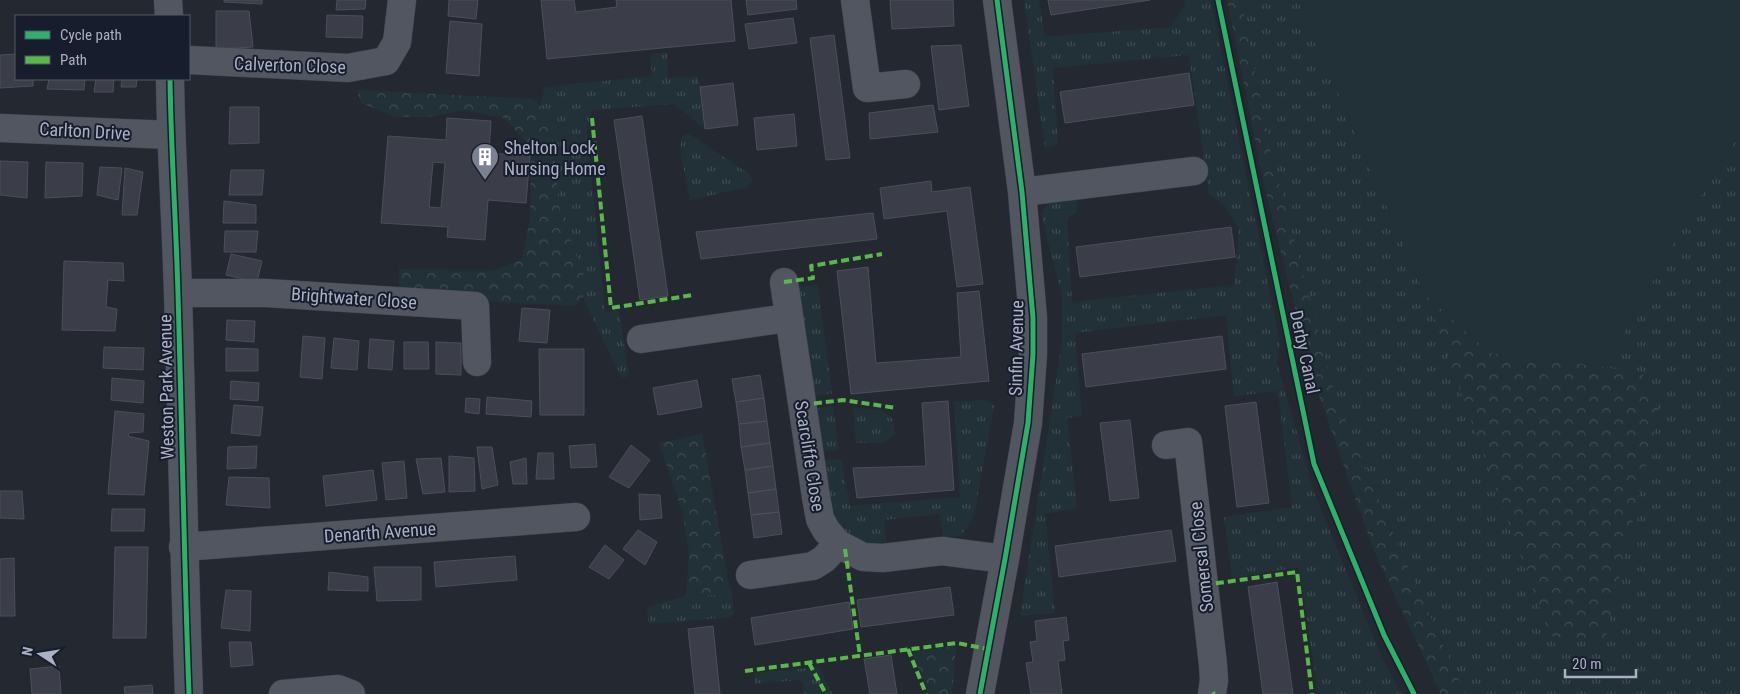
<svg xmlns="http://www.w3.org/2000/svg" width="1740" height="694" font-family="'Roboto Condensed',sans-serif">
	<style>
		.grass { fill: url(#grass-tufts) }
		.forest { fill: url(#forest-crowns) }
		.park { fill: #213137 }
		.building { fill: #3b3e48; stroke: #4b4f5a; fill-rule: evenodd }
		.lines { fill: none; stroke-linecap: round; stroke-linejoin: round }
		.minor-casing { stroke: #40424a; stroke-width: 29 }
		.minor { stroke: #525660; stroke-width: 28 }
		.quiet { stroke: #58b947; stroke-width: 4; stroke-dasharray: 8 4; stroke-linecap: butt }
		.cycleway-casing { stroke: #171d2c; stroke-width: 8 }
		.cycleway { stroke: #2db169; stroke-width: 5 }
		.labels { text-anchor: middle; dominant-baseline: central; stroke-width: 4; stroke-linejoin: round; paint-order: stroke }
		.street-label { font-size: 18px; fill: #abb1c5; stroke: #171d2c }
		.poi-label { font-size: 18px; fill: #abb1c5; stroke: #171d2c; text-anchor: start }
	</style>
	<defs>
		<pattern id="grass-tufts" width="24" height="20" patternUnits="userSpaceOnUse" patternTransform="scale(1.25)"><rect width="24" height="20" fill="#213137"/><path d="M3 7l-1-3M5 7V3M7 7l1-3M15 17l-1-3M17 17v-4M19 17l1-3" fill="none" stroke="#3f4c52"/></pattern>
		<pattern id="forest-crowns" width="20" height="18" patternUnits="userSpaceOnUse" patternTransform="scale(1.25)"><rect width="20" height="18" fill="#213137"/><path d="M2 6a3 3 0 1 1 6 0M12 15a3 3 0 1 1 6 0" fill="none" stroke="#3f4c52"/></pattern>
	</defs>
	<rect width="100%" height="100%" fill="#242831"/>
	<path class="grass" d="M1024,0H1039L1045,37L1171,27L1185,5L1184,0H1211L1280,343L1277,363L1314,492L1382,658L1402,694H1318L1299,567L1232,578L1224,517L1292,507L1278,391L1234,396L1226,315L1075,333L1082,416L1067,418L1077,508L1045,514L1055,613L1020,616L1062,341V296L1041,213L1050,201L1077,196V212L1067,218L1072,302L1234,285L1239,228L1224,205L1209,194L1189,55L1053,68L1058,145L1045,148Z
		M1241,0H1298L1425,295L1692,210L1740,132V694H1465L1397,542L1335,395L1270,149Z
		M667,52L668,78L698,76L705,129L674,104L591,110L587,133L605,312L619,310L629,376L622,378L586,305L555,218L540,106L545,87L652,76L650,54Z
		M689,134L748,173L753,179L748,187L690,200L680,150L682,136Z
		M818,285L832,393L810,397L791,288Z
		M985,400L994,406L974,516L961,536L943,537L940,514L884,520L887,545L863,544L843,535L825,510L818,460L841,459L850,506L960,497L954,402Z
		M833,406L839,450L817,452L811,409Z
		M853,408L882,410L893,419L895,434L884,443H856Z
		M729,584L732,594L734,614L731,617L649,624L647,607L686,596L716,595Z
		M819,667L833,694H803V683L798,680L754,684V673Z"/>
	<path class="forest" d="M1227,0H1241L1270,149L1335,395L1397,542L1465,694H1441L1374,551L1312,376L1265,189Z
		M357,90L533,99L550,115L560,212L589,289L576,306L399,297V269L495,270L522,259L530,219L531,147L504,118L465,110L427,117H395L361,103Z
		M1425,295L1491,353L1605,367L1643,375L1659,410L1604,643L1550,636Z
		M702,434L729,584L716,595L686,596L689,552L682,511L659,443Z
		M956,646L953,685L951,694H929L912,652Z"/>
	<path class="park" d="M1298,0H1740V132L1692,210L1605,367L1491,353L1425,295Z"/>
	<path class="building" d="M224,0H262V4L224,2Z
		M337,0H366L365,9L336,10Z
		M449,0H478L476,19L448,16Z
		M541,0H574L576,12L617,7L616,0H731L735,41L547,59Z
		M746,0H796L797,9L748,15Z
		M890,0H953L954,26L892,29Z
		M1048,0H1150L1051,15Z
		M216,11H249L253,47L216,49Z
		M327,15L363,16L362,38L326,37Z
		M793,18L797,43L749,49L745,24Z
		M450,21L482,24L479,76L446,73Z
		M834,35L850,158L826,160L810,38Z
		M961,45L969,106L939,110L931,46Z
		M16,54V79H33V86L0,88V55Z
		M1189,73L1194,105L1065,123L1060,92Z
		M49,79H85L84,90L47,89Z
		M96,79H114L113,92H94Z
		M122,79H137L136,87H121Z
		M733,83L738,125L705,129L700,87Z
		M933,105L938,132L870,139L869,113Z
		M230,107H259V143L229,144Z
		M794,114L797,146L757,150L754,118Z
		M642,116L668,296L640,300L614,120Z
		M447,118L491,121L489,153L530,156L526,203L488,200L485,240L447,237L448,227L381,223L388,136L446,140ZM433,162L445,163L441,208L429,207Z
		M0,161L28,162L27,198L0,195Z
		M46,162L83,163L82,196L45,198Z
		M100,167L122,168L118,200L97,195Z
		M125,168L143,172L137,215H122Z
		M231,170H264L262,195H229Z
		M931,181L932,192L970,187L983,284L957,287L947,211L884,219L880,188Z
		M224,201L256,205V223H223Z
		M873,213L877,239L701,259L696,232Z
		M1231,227L1235,257L1080,277L1076,247Z
		M225,231H258L256,252H224Z
		M231,254L262,261L257,282L226,275Z
		M64,261L123,263L124,281L108,280L106,307L117,309L115,331L62,330Z
		M868,267L876,363L961,357L957,293L979,291L989,381L851,394L837,271Z
		M522,308L550,310L547,343L519,341Z
		M227,320L255,321L254,342L226,340Z
		M303,336L325,338L322,379L300,377Z
		M1222,336L1226,369L1086,387L1082,354Z
		M334,338L359,341L357,370L331,368Z
		M370,339L394,341L392,370L368,368Z
		M404,342H428L429,369H404Z
		M436,342L461,343V375L436,374Z
		M104,347L144,348L143,370L103,368Z
		M226,348L258,349V371H226Z
		M539,349H584V415H540Z
		M760,375L764,398L736,402L732,379Z
		M112,378L144,381L143,403L111,400Z
		M697,380L702,407L658,415L653,388Z
		M231,381L259,383L258,401L230,399Z
		M487,397L532,401L531,417L486,414Z
		M466,398L480,399L479,414L465,412Z
		M764,398L767,421L739,424L736,402Z
		M948,401L954,490L857,498L853,468L926,466L922,403Z
		M1256,402L1269,503L1237,507L1225,406Z
		M234,405L263,407L260,436L231,433Z
		M115,411L144,414L143,432L129,433L128,436L149,441L144,495L108,494Z
		M1130,420L1139,498L1110,501L1100,423Z
		M767,421L770,443L741,447L739,424Z
		M770,443L773,466L745,470L741,447Z
		M595,444L597,467L571,468L569,446Z
		M631,445L650,460L629,488L609,477Z
		M257,446L256,468L227,469L228,447Z
		M477,447H492L498,485L482,489Z
		M538,453H553L554,479H536Z
		M449,456L474,458L475,491L449,492Z
		M441,458L445,492L423,494L416,459Z
		M526,458L527,484H513L510,462Z
		M404,461L407,498L386,500L382,463Z
		M773,466L776,489L748,493L745,470Z
		M373,470L377,500L326,506L323,476Z
		M229,477L269,478L270,508L226,505Z
		M776,489L779,512L751,515L748,493Z
		M0,491H22L24,519L0,518Z
		M639,494L660,495L662,518L640,520Z
		M112,509H145L144,531H111Z
		M779,512L782,534L754,538L751,515Z
		M638,530L657,542L645,565L623,549Z
		M1171,530L1176,561L1059,577L1055,546Z
		M605,545L624,560L609,579L589,567Z
		M115,547H148L146,638H113Z
		M515,556L517,580L436,587L434,562Z
		M14,558L15,616H0V559Z
		M374,567H421V600L377,601Z
		M329,572L368,577V591L328,590Z
		M1277,582L1293,694H1263L1248,587Z
		M950,587L954,615L861,627L857,600Z
		M226,590L251,591L250,631L221,628Z
		M849,602L853,629L755,645L751,618Z
		M1066,617L1069,640L1063,641L1065,660L1058,661L1062,694H1031L1026,663L1033,662L1030,642L1037,641L1035,621Z
		M713,626L720,694H695L688,629Z
		M229,642H251L253,665L231,667Z
		M891,655L897,694H870L864,659Z
		M59,666L61,694H32L30,669Z
		M152,685L153,694H125L124,687Z"/>
	<g class="lines">
		<defs>
			<path id="minor" d="M168,0L169,16
				M855,0L867,88L906,84
				M189,60L348,68L386,61L397,42L402,0
				M170,79C171,151 176,222 178,294C182,427 184,561 189,694
				M0,128L171,135
				M1022,192L1194,171
				M784,282L816,497L820,519L826,530L838,544L863,557L883,558L942,551L1005,559
				M178,293H266L475,306L477,362
				M641,339L788,318
				M1166,445L1188,442L1213,665L1214,680L1212,694
				M183,547L576,517
				M750,575L813,566L824,559L838,544
				M283,694L338,689L351,694
				M980,694L1005,559L1028,423L1033,354V318L1022,192L997,0"/>
		</defs>
		<use href="#minor" class="minor-casing"/>
		<use href="#minor" class="minor"/>
		<path class="quiet" d="M592,118L611,308L693,295
			M784,282L813,278L811,266L882,254
			M802,405L843,400L896,408
			M845,549L860,656
			M1204,585L1297,572L1312,694
			M908,649L926,694
			M809,663L826,694
			M745,671L957,643L988,649
			M1213,692L1214,694"/>
		<defs>
			<path id="cycleway" d="M1218,0L1314,464L1384,635L1414,694
				M170,79C171,151 176,222 178,294C182,427 184,561 189,694
				M980,694L1005,559L1028,423L1033,354V318L1022,192L997,0"/>
		</defs>
		<use href="#cycleway" class="cycleway-casing"/>
		<use href="#cycleway" class="cycleway"/>
	</g>
	<defs>
		<symbol id="building-pin" viewBox="-11 -11 22 30"><path d="M0 17L-7.5 6A9.5 9.5 0 1 1 7.5 6Z" fill="#7c8191" stroke="#171d2c"/><path d="M-4-6H4V6H1V3H-1V6H-4ZM-2.5-4.3h1.7v1.8h-1.7ZM.8-4.3h1.7v1.8H.8ZM-2.5-1h1.7V.8h-1.7ZM.8-1h1.7V.8H.8Z" fill="#fff"/></symbol>
	</defs>
	<g fill-rule="evenodd">
		<use href="#building-pin" x="469" y="141" width="32" height="43"/>
	</g>
	<g class="labels">
		<g class="street-label">
			<text transform="translate(290 65) rotate(2)">Calverton Close</text>
			<text transform="translate(85 131) rotate(3)">Carlton Drive</text>
			<text transform="translate(354 298) rotate(4)">Brightwater Close</text>
			<text transform="translate(1016 348) rotate(-89)">Sinfin Avenue</text>
			<text transform="translate(1305 352) rotate(78)">Derby Canal</text>
			<text transform="translate(166 387) rotate(-91)">Weston Park Avenue</text>
			<text transform="translate(810 456) rotate(81)">Scarcliffe Close</text>
			<text transform="translate(380 532) rotate(-4)">Denarth Avenue</text>
			<text transform="translate(1201 557) rotate(-96)">Somersal Close</text>
		</g>
		<g class="poi-label">
			<text x="504" y="147">Shelton Lock<tspan x="504" dy="21">Nursing Home</tspan></text>
		</g>
	</g>
	<rect x="15" y="15" width="175" height="65" fill="#171d2c" stroke="#525869"/>
	<rect x="25" y="31" width="25" height="8" fill="#2db169" stroke="#525869"/>
	<text x="60" y="40" font-size="15" fill="#abb1c5">Cycle path</text>
	<rect x="25" y="56" width="25" height="8" fill="#58b947" stroke="#525869"/>
	<text x="60" y="65" font-size="15" fill="#abb1c5">Path</text>
	<g transform="translate(40 654) rotate(282)" stroke="#171d2c" stroke-width="4" paint-order="stroke">
	<path d="M0-4L9 19L0 12L-9 19Z" fill="#abb1c5"/>
	<text y="-8" font-size="14" font-weight="bold" text-anchor="middle" fill="#abb1c5">N</text>
	</g>
	<path d="M1565 669v8h71v-8" fill="none" stroke="#abb1c5" stroke-width="2.5"/>
	<text x="1572" y="669" font-size="15" fill="#abb1c5" stroke="#171d2c" stroke-width="4" paint-order="stroke">20 m</text>
</svg>
